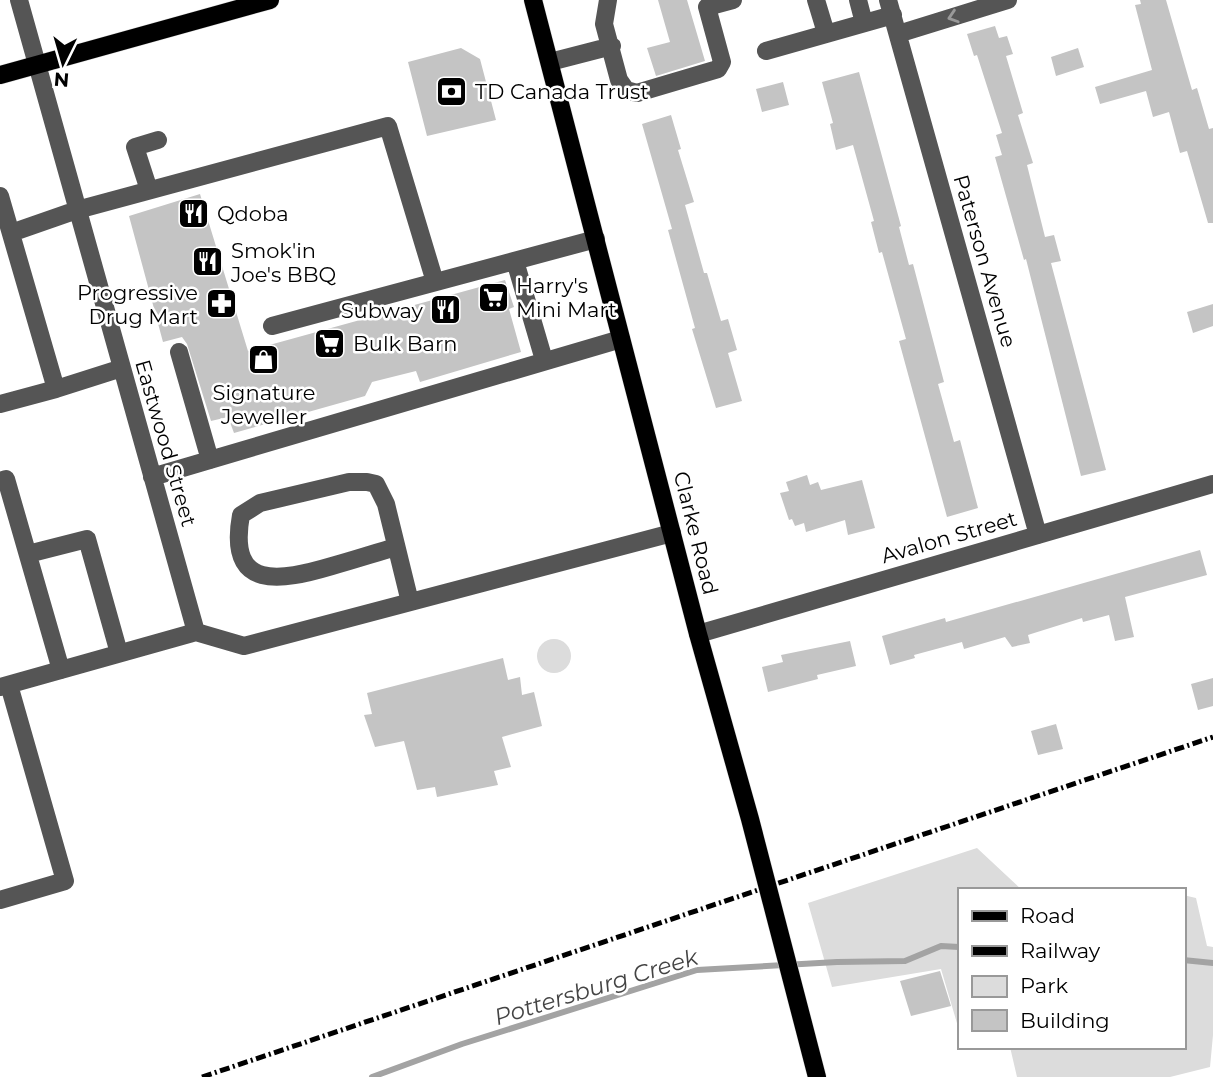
<svg xmlns="http://www.w3.org/2000/svg" width="1213" height="1077" font-family="Montserrat,sans-serif">
	<style>
		.green { fill: #dcdcdc }
		.lines { fill: none; stroke-linecap: round; stroke-linejoin: round }
		.stream { stroke: #a3a3a3; stroke-width: 6 }
		.building { fill: #c4c4c4 }
		.major-casing { stroke: #dbdbdb; stroke-width: 19 }
		.minor { stroke: #555; stroke-width: 18 }
		.major { stroke: #000; stroke-width: 18 }
		.rail { stroke: #000; stroke-width: 5; stroke-dasharray: 10 3.5 2 3.5; stroke-linecap: butt }
		.oneway { stroke: #999 }
		.labels { text-anchor: middle; dominant-baseline: central; stroke-width: 5; stroke-linejoin: round; paint-order: stroke }
		.poi-label { font-size: 21px; fill: #000; stroke: #fff; text-anchor: start }
		.street-label { font-size: 21px; fill: #000; stroke: #fff }
		.water-label { font-size: 23px; font-style: italic; fill: #444; stroke: #fff }
	</style>
	<rect width="100%" height="100%" fill="#fff"/>
	<path class="green" d="M537 656a17 17 0 1 1 34 0a17 17 0 1 1-34 0Z
		M977,848L1022,890H959V1030L941,969L832,987L808,903Z
		M1183,895L1196,898L1207,946L1213,947V1035L1210,1067L1170,1077H1017L1010,1047H1183Z"/>
	<g class="lines">
		<path class="stream" d="M1183,960L1213,963
			M372,1077L462,1044L697,970L837,962L905,961L941,946L959,947"/>
	</g>
	<path class="building" d="M658,0H687L705,61L656,76L647,48L670,42Z
		M1140,0H1166L1192,90L1197,88L1209,129L1213,128V223H1208L1187,151L1180,153L1169,112L1153,117L1146,91L1100,104L1095,87L1152,70L1135,5L1141,4Z
		M995,26L999,38L1007,36L1013,54L1006,56L1023,113L1018,115L1033,163L1027,165L1045,237L1054,235L1061,261L1051,263L1106,470L1081,476L1026,259L1024,260L995,157L1002,155L996,135L1002,133L977,55L974,56L967,34Z
		M461,48L480,59L496,120L427,136L408,62Z
		M1078,48L1084,67L1056,76L1051,57Z
		M859,72L901,226L899,227L909,265L913,264L944,382L938,384L943,402L954,442L960,440L978,508L947,517L899,341L906,339L882,252L879,253L871,222L874,221L853,145L836,150L830,124L833,123L822,82Z
		M783,82L789,105L762,112L756,89Z
		M671,115L681,149L678,150L694,202L685,205L704,273H707L721,321L728,319L737,350L728,353L742,401L716,408L692,329L695,328L668,230L672,229L642,124Z
		M200,194L248,351L505,280L514,307L509,309L521,352L420,382L416,371L372,382L365,396L234,433L228,417L211,421L187,344L182,337L163,342L129,216Z
		M1213,304V326L1193,333L1187,312Z
		M807,475L810,485L818,482L821,490L862,480L875,528L848,535L845,520L806,532L804,523L795,526L792,519L789,520L780,493L789,491L786,482Z
		M1200,550L1207,575L1125,597L1134,637L1115,641L1109,615L1083,622L1082,618L1031,634L1028,635L1030,643L1012,647L1005,637L964,649L962,642L914,655L915,658L890,665L882,636L945,618L946,622Z
		M850,641L856,666L817,675L818,679L768,692L762,667L783,662L781,655Z
		M503,658L508,680L520,677L522,695L534,692L542,726L502,737L511,767L494,771L498,785L437,797L435,787L417,790L404,741L375,747L364,715L372,714L367,693Z
		M1213,678V706L1198,710L1191,684Z
		M1056,724L1063,749L1038,755L1031,731Z
		M940,971L951,1006L911,1016L900,981Z"/>
	<g class="lines">
		<defs>
			<path id="major" d="M533,0L698,634L750,819L817,1077
				M0,75L270,0"/>
		</defs>
		<use href="#major" class="major-casing"/>
		<path class="minor" d="M19,0L196,632
			M608,0L604,24L619,80L626,90L637,93L718,69L722,62L707,7L733,0
			M816,0L826,33
			M858,0L864,23
			M888,0L1038,535
			M898,34L1008,0
			M766,51L893,15
			M550,62L612,46
			M149,190L135,147L158,140
			M0,196L56,389L122,368
			M11,233L77,210L388,126L435,282
			M515,261L544,360
			M272,326L596,239
			M179,352L210,460
			M0,404L56,389
			M152,477L621,339
			M0,481L6,479L61,670
			M396,547C375,553 354,560 332,566C281,581 227,592 241,515L260,503L349,482H367L376,484L386,504L410,602
			M28,554L87,539L119,653
			M698,634L1213,484
			M0,687L196,632L244,646L672,533
			M0,900L65,881L9,685"/>
		<use href="#major" class="major"/>
		<path class="rail" d="M202,1077L1213,737"/>
	</g>
	<defs><path id="oneway-chevron" d="M-2-3.5L2.5 0L-2 3.5" fill="none" stroke-width="1.6" stroke-linecap="round" stroke-linejoin="round" transform="scale(1.75)"/></defs>
	<use class="oneway" href="#oneway-chevron" transform="translate(953 17) rotate(162)"/>
	<defs>
		<symbol id="bank-square" viewBox="-11 -11 22 22"><rect x="-9" y="-9" width="18" height="18" rx="4" fill="#000" stroke="#fff"/><path d="M-6-4H6V4H-6ZM0-2.3a2.3 2.3 0 1 0 0 4.6a2.3 2.3 0 1 0 0-4.6Z" fill="#fff"/></symbol>
		<symbol id="restaurant-square" viewBox="-11 -11 22 22"><rect x="-9" y="-9" width="18" height="18" rx="4" fill="#000" stroke="#fff"/><path d="M-5-6h1v4h1v-4h1v4h1v-4h1v5L-1.5 .5V6h-2V.5L-5-1ZM5-6V6H3V1.5H1.5Q1.5-4 5-6Z" fill="#fff"/></symbol>
		<symbol id="supermarket-square" viewBox="-11 -11 22 22"><rect x="-9" y="-9" width="18" height="18" rx="4" fill="#000" stroke="#fff"/><path d="M-6-5.5h2.5l.6 2H6L4.5 2H-2.5L-4.4-4H-6ZM-1.5 3.2a1.3 1.3 0 1 0 .1 0ZM3 3.2a1.3 1.3 0 1 0 .1 0Z" fill="#fff"/></symbol>
		<symbol id="pharmacy-square" viewBox="-11 -11 22 22"><rect x="-9" y="-9" width="18" height="18" rx="4" fill="#000" stroke="#fff"/><path d="M-2-6h4v4h4v4h-4v4h-4v-4h-4v-4h4Z" fill="#fff"/></symbol>
		<symbol id="shop-square" viewBox="-11 -11 22 22"><rect x="-9" y="-9" width="18" height="18" rx="4" fill="#000" stroke="#fff"/><path d="M-5-2.5h2.3a2.7 3.5 0 0 1 5.4 0H5L5.5 6h-11ZM-1.5-2.5h3a1.5 2.3 0 0 0-3 0Z" fill="#fff"/></symbol>
	</defs>
	<g fill-rule="evenodd">
		<use href="#bank-square" x="434" y="74" width="35" height="35"/>
		<use href="#restaurant-square" x="176" y="196" width="35" height="35"/>
		<use href="#restaurant-square" x="190" y="244" width="35" height="35"/>
		<use href="#supermarket-square" x="476" y="280" width="35" height="35"/>
		<use href="#pharmacy-square" x="204" y="286" width="35" height="35"/>
		<use href="#restaurant-square" x="428" y="292" width="35" height="35"/>
		<use href="#supermarket-square" x="312" y="326" width="35" height="35"/>
		<use href="#shop-square" x="246" y="342" width="35" height="35"/>
	</g>
	<g class="labels">
		<g class="poi-label">
			<text x="475" y="91">TD Canada Trust</text>
			<text x="217" y="213">Qdoba</text>
			<text x="231" y="250">Smok'in<tspan x="231" dy="24">Joe's BBQ</tspan></text>
			<text x="516" y="285">Harry's<tspan x="516" dy="24">Mini Mart</tspan></text>
			<text x="198" y="292" text-anchor="end">Progressive<tspan x="198" dy="24">Drug Mart</tspan></text>
			<text x="423" y="310" text-anchor="end">Subway</text>
			<text x="353" y="343">Bulk Barn</text>
			<text x="264" y="392" text-anchor="middle">Signature<tspan x="264" dy="24">Jeweller</tspan></text>
		</g>
		<g class="street-label">
			<text transform="translate(985 261) rotate(74)">Paterson Avenue</text>
			<text transform="translate(166 443) rotate(74)">Eastwood Street</text>
			<text transform="translate(696 533) rotate(76)">Clarke Road</text>
			<text transform="translate(949 537) rotate(-16)">Avalon Street</text>
		</g>
		<g class="water-label">
			<text transform="translate(596 987) rotate(-17)">Pottersburg Creek</text>
		</g>
	</g>
	<rect x="958" y="888" width="228" height="161" fill="#ffffff" stroke="#999999" stroke-width="2"/>
	<rect x="972" y="911" width="35" height="10" fill="#000000" stroke="#999999" stroke-width="2"/>
	<text x="1020" y="923" font-size="21" fill="#000000">Road</text>
	<rect x="972" y="946" width="35" height="10" fill="#000000" stroke="#999999" stroke-width="2"/>
	<text x="1020" y="958" font-size="21" fill="#000000">Railway</text>
	<rect x="972" y="976" width="35" height="21" fill="#dcdcdc" stroke="#999999" stroke-width="2"/>
	<text x="1020" y="993" font-size="21" fill="#000000">Park</text>
	<rect x="972" y="1010" width="35" height="21" fill="#c4c4c4" stroke="#999999" stroke-width="2"/>
	<text x="1020" y="1028" font-size="21" fill="#000000">Building</text>
	<g transform="translate(63 63) rotate(185)" stroke="#ffffff" stroke-width="5" paint-order="stroke">
	<path d="M0-5L12 26L0 18L-12 26Z" fill="#000000"/>
	<text y="-10" font-size="19" font-weight="bold" text-anchor="middle" fill="#000000">N</text>
	</g>
</svg>
